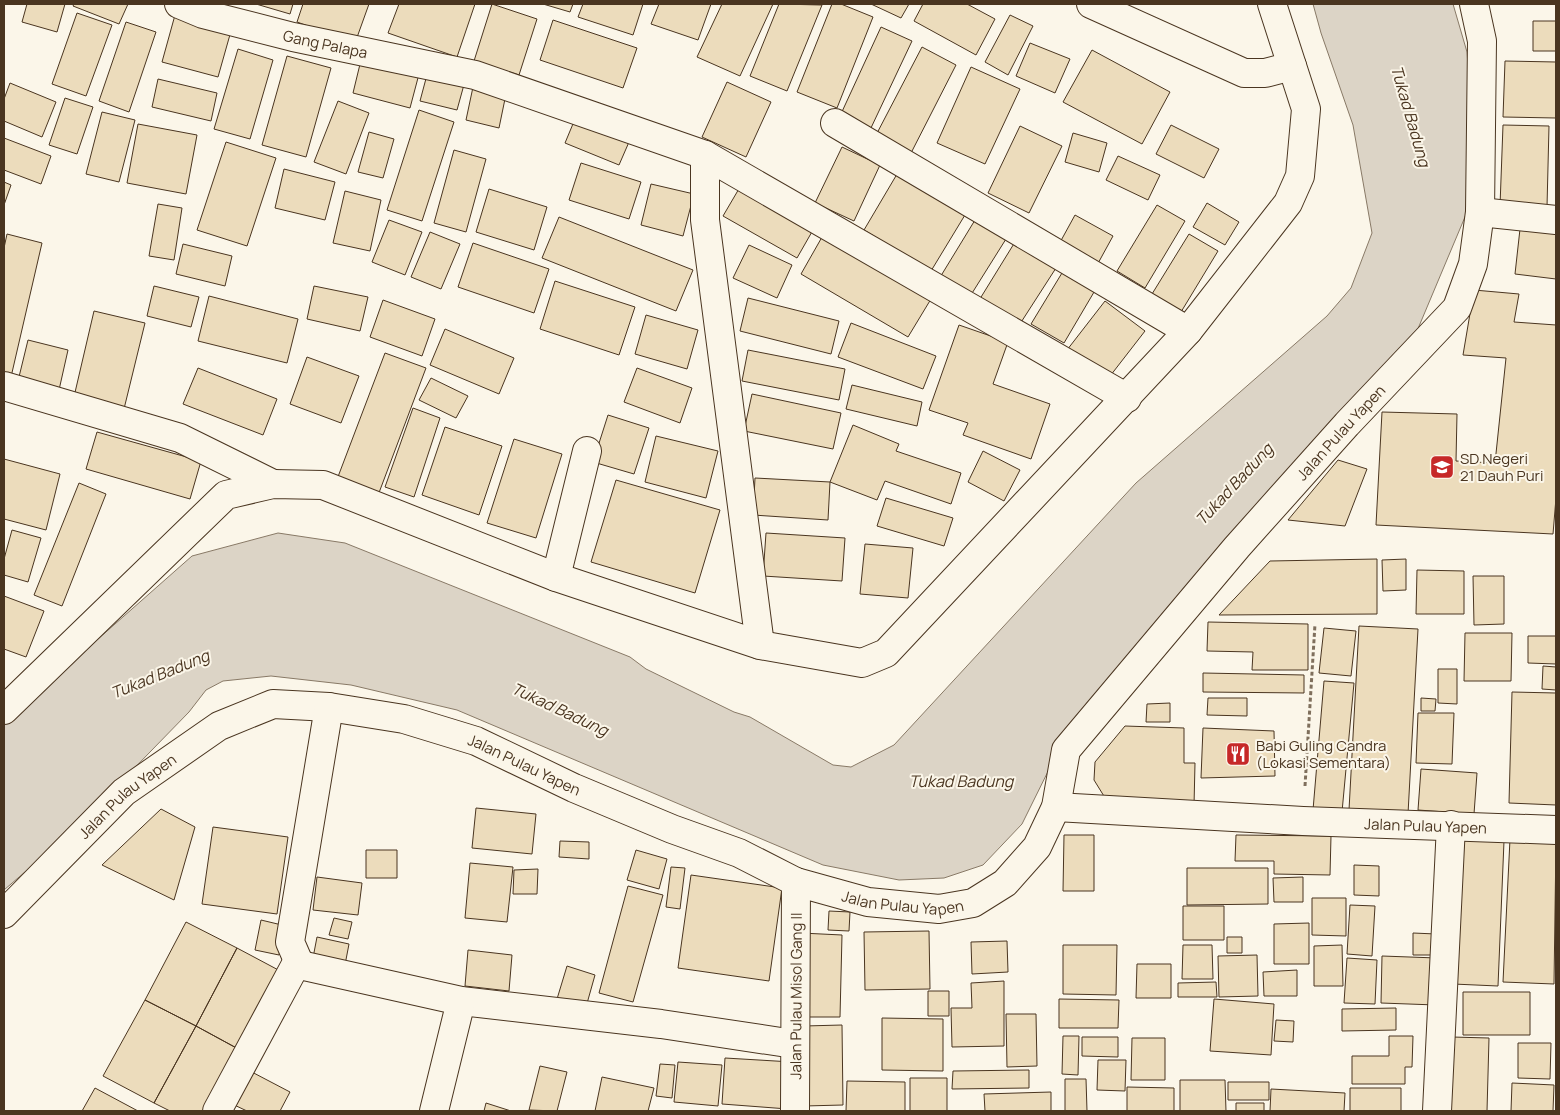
<svg xmlns="http://www.w3.org/2000/svg" width="1560" height="1115" font-family="Manrope,sans-serif">
	<style>
		.water { fill: #dcd4c6; stroke: #887966 }
		.building { fill: #ecdcbc; stroke: #4a3520 }
		.lines { fill: none; stroke-linecap: round; stroke-linejoin: round }
		.minor-casing { stroke: #4a3520; stroke-width: 30 }
		.path { stroke: #7f6f5c; stroke-width: 3; stroke-dasharray: 4 2.5; stroke-linecap: butt }
		.minor { stroke: #fbf6e9; stroke-width: 28 }
		.labels { text-anchor: middle; dominant-baseline: central; stroke-width: 4; stroke-linejoin: round; paint-order: stroke }
		.street-label { font-size: 15px; fill: #4a3520; stroke: #fbf6e9 }
		.poi-label { font-size: 15px; fill: #4a3520; stroke: #fbf6e9; text-anchor: start }
		.water-label { font-size: 16px; font-style: italic; fill: #4a3520; stroke: #fbf6e9 }
	</style>
	<rect width="100%" height="100%" fill="#fbf6e9"/>
	<path class="water" d="M1313,4H1453L1467,52L1473,135L1470,205L1417,331L1069,729L1022,824L983,865L944,878L899,880L823,865L457,710L351,685L271,676L223,681L206,690L189,712L75,829L4,890V722L192,556L278,533L345,543L630,657L646,669L734,712L750,717L833,765L851,767L894,745L1136,483L1327,316L1351,288L1372,233L1353,125L1321,33Z"/>
	<path class="building" d="M27,4H65L57,32L22,22Z
		M74,4H128L119,24L73,6Z
		M256,4H293L290,14Z
		M303,4H369L355,43L297,22Z
		M399,4H475L457,57L388,33Z
		M492,4L537,19L519,75L474,61Z
		M543,4H573L570,12Z
		M583,4H643L633,35L578,17Z
		M659,4H711L698,40L651,24Z
		M722,4H773L740,76L697,57Z
		M779,4L822,5L787,91L750,76Z
		M832,4H841L873,17L837,108L797,92Z
		M871,4H909L901,18Z
		M923,4H967L995,19L976,55L914,21Z
		M77,13L112,25L86,96L52,84Z
		M175,15L231,31L218,77L162,62Z
		M1010,15L1033,26L1008,75L985,62Z
		M553,20L637,48L623,88L540,60Z
		M1533,21H1556V51H1533Z
		M126,22L156,32L129,112L99,101Z
		M881,27L912,41L870,130L840,116Z
		M1030,43L1070,59L1055,93L1016,76Z
		M922,47L956,65L910,155L875,137Z
		M238,49L273,60L250,139L214,129Z
		M1092,50L1170,92L1142,144L1063,102Z
		M287,56L331,68L306,157L262,145Z
		M361,60L419,74L410,108L353,93Z
		M1505,61L1556,62V118L1503,117Z
		M971,67L1020,89L985,164L937,143Z
		M428,71L465,81L457,110L420,101Z
		M158,79L217,93L211,121L152,107Z
		M727,82L771,102L746,157L702,137Z
		M10,83L56,102L42,137L4,121V99Z
		M473,87L506,94L499,128L466,120Z
		M65,98L93,107L77,154L49,145Z
		M338,101L369,113L346,174L314,162Z
		M419,110L454,122L422,221L387,210Z
		M102,112L135,120L119,182L86,174Z
		M575,119L629,142L619,165L565,143Z
		M138,124L197,135L186,194L127,183Z
		M1171,125L1219,149L1204,178L1156,154Z
		M1503,125L1549,126L1547,207L1500,206Z
		M1020,126L1062,146L1029,213L988,193Z
		M369,132L394,139L383,178L358,172Z
		M1073,133L1107,143L1099,172L1065,162Z
		M4,138L51,156L41,184L4,170Z
		M226,142L276,158L247,246L197,230Z
		M842,147L880,165L854,221L815,203Z
		M454,150L486,159L466,232L434,223Z
		M1118,156L1160,175L1148,200L1106,180Z
		M581,163L641,182L629,219L569,200Z
		M284,169L335,182L325,220L275,208Z
		M900,169L968,210L931,271L864,230Z
		M4,182L11,185L4,205Z
		M651,184L694,194L683,236L641,225Z
		M740,187L813,230L797,258L723,216Z
		M489,189L547,207L534,250L476,232Z
		M345,191L381,200L370,251L333,243Z
		M1207,203L1239,222L1225,245L1193,227Z
		M158,204L182,208L174,260L149,256Z
		M1157,205L1185,221L1145,288L1117,271Z
		M1075,215L1113,236L1096,267L1058,246Z
		M559,217L693,270L676,311L542,258Z
		M389,220L422,232L405,275L372,262Z
		M975,220L1006,239L969,298L939,279Z
		M1520,229L1556,233V279L1515,274Z
		M826,230L934,294L908,337L801,274Z
		M430,232L460,244L441,289L411,277Z
		M7,234L42,243L11,377L4,375V248Z
		M1189,234L1218,251L1181,312L1152,294Z
		M1015,242L1056,268L1018,327L978,302Z
		M473,243L549,269L534,313L458,287Z
		M183,244L232,256L225,286L176,274Z
		M749,245L792,265L777,298L733,278Z
		M1065,268L1097,287L1064,343L1031,324Z
		M555,281L635,307L619,355L540,329Z
		M154,286L199,297L191,327L147,316Z
		M314,286L368,297L360,331L307,319Z
		M1474,290L1519,294L1514,322L1556,325V498L1553,534L1376,525L1382,412L1457,414L1456,461L1495,463L1506,358L1463,355Z
		M209,296L298,319L287,363L198,341Z
		M748,298L839,321L831,354L740,331Z
		M383,300L435,319L422,356L370,337Z
		M1105,301L1145,331L1107,380L1067,350Z
		M94,311L145,323L123,413L73,401Z
		M646,315L698,330L687,369L635,354Z
		M851,323L936,356L923,389L838,357Z
		M959,325L1008,342L993,384L1050,404L1031,459L963,435L968,423L929,410Z
		M445,329L514,358L499,394L430,365Z
		M28,340L68,350L59,390L18,381Z
		M748,350L845,369L839,400L742,381Z
		M385,353L426,368L377,498L336,482Z
		M307,357L359,376L341,423L290,404Z
		M198,368L277,399L263,435L183,404Z
		M637,368L692,388L680,423L624,402Z
		M431,378L468,396L456,418L419,400Z
		M852,385L922,402L917,426L846,409Z
		M752,394L841,413L833,449L744,431Z
		M413,408L440,418L414,497L385,487Z
		M608,415L649,428L634,474L593,462Z
		M853,425L899,444L896,451L961,473L951,504L885,481L877,500L830,482Z
		M445,427L502,446L479,515L422,495Z
		M97,432L201,461L190,499L86,469Z
		M656,436L718,451L706,498L645,482Z
		M514,439L562,454L536,538L487,523Z
		M983,451L1020,470L1004,501L968,482Z
		M4,459L60,474L46,530L4,519Z
		M1338,460L1367,469L1345,526L1288,520Z
		M755,478L830,482L828,520L753,515Z
		M616,480L720,510L695,593L591,562Z
		M79,483L106,494L62,606L34,595Z
		M886,498L953,518L944,546L877,526Z
		M12,530L41,538L28,582L4,575V559Z
		M766,533L845,538L842,581L763,576Z
		M865,544L913,548L908,598L860,594Z
		M1377,559V614L1219,615L1270,561Z
		M1406,559V590L1383,591L1382,560Z
		M1417,570L1464,571V614H1416Z
		M1473,576H1504V624L1474,625Z
		M4,596L44,611L26,657L4,649Z
		M1208,622L1308,624V670H1252L1253,652L1207,651Z
		M1359,626L1418,629L1408,814L1349,810Z
		M1324,628L1356,631L1351,676L1319,673Z
		M1465,633H1512L1511,681H1464Z
		M1528,636H1556V664L1528,663Z
		M1543,666L1556,667V690L1542,689Z
		M1438,669H1457V704L1438,703Z
		M1203,673L1304,675V693L1203,692Z
		M1324,681L1354,683L1342,812L1313,810Z
		M1512,692L1556,693V805L1509,803Z
		M1208,698H1247V716L1207,715Z
		M1421,698L1436,699L1435,711H1421Z
		M1170,703V722H1146L1147,704Z
		M1418,713H1454L1452,764L1416,763Z
		M1125,726L1184,728V763H1195L1194,806L1107,801L1094,780L1095,762Z
		M1203,728L1274,731L1275,776L1201,778Z
		M1421,769L1477,773L1474,814L1418,810Z
		M476,808L536,814L532,854L472,848Z
		M161,809L195,827L174,900L102,865Z
		M213,827L288,837L277,914L202,904Z
		M1064,835H1094V891H1063Z
		M1236,835L1331,836L1330,875L1274,874V861H1235Z
		M1459,839L1504,841L1498,986L1453,984Z
		M1510,839L1556,841L1554,984L1503,982Z
		M560,841L589,842V859L559,857Z
		M366,850H397V878H366Z
		M636,850L667,859L659,889L627,880Z
		M470,863L513,867L507,922L465,918Z
		M1354,865L1379,866V896L1354,895Z
		M671,867L685,868L680,909L666,907Z
		M1187,868H1268V904L1187,905Z
		M538,869L537,894H513L514,870Z
		M691,875L782,888L769,981L678,968Z
		M317,877L362,883L358,915L313,910Z
		M1303,877V902H1274L1273,878Z
		M628,886L663,895L633,1002L599,993Z
		M1312,898H1346V936L1312,935Z
		M1350,905L1375,906L1372,956L1347,954Z
		M1183,906H1224V940H1183Z
		M829,911L850,912L849,931L828,930Z
		M334,918L352,922L348,939L329,935Z
		M261,920L286,926L279,955L255,950Z
		M186,922L237,948L196,1026L145,1000Z
		M1309,923V964H1274V924Z
		M929,931L930,989L865,990L864,932Z
		M801,933L842,935L840,1017H799Z
		M1413,933L1436,934L1437,955H1413Z
		M317,937L349,944L344,970L312,963Z
		M1227,937H1242V953H1227Z
		M1007,941L1008,972L972,974L971,942Z
		M1063,945H1117L1116,995L1063,994Z
		M1183,945H1212L1213,979H1182Z
		M1342,945L1343,986H1314V946Z
		M237,948L284,973L242,1051L196,1026Z
		M468,950L512,955L509,991L465,986Z
		M1257,955L1258,996L1219,997L1218,956Z
		M1382,956L1437,958L1436,1005L1381,1003Z
		M1347,958L1377,960L1375,1004L1344,1003Z
		M1137,964H1171V998H1136Z
		M567,966L595,975L586,1007L557,999Z
		M1297,970V996H1264L1263,972Z
		M1004,981V1046L952,1047L951,1008H972L971,983Z
		M1216,982L1217,997H1178V983Z
		M928,991H949V1016H928Z
		M1463,992H1530V1035H1463Z
		M1059,999L1119,1000L1118,1028H1059Z
		M1214,999L1274,1004L1271,1055L1210,1051Z
		M145,1000L196,1026L154,1103L103,1076Z
		M1396,1008V1030L1342,1031V1009Z
		M1006,1014H1036L1037,1066L1007,1067Z
		M882,1018L943,1019V1071L882,1070Z
		M1276,1020L1294,1021L1293,1042L1274,1041Z
		M842,1025L843,1105L804,1106V1026Z
		M196,1026L242,1051L210,1111H170L154,1103Z
		M1063,1036H1079L1078,1075L1062,1074Z
		M1389,1036H1413L1412,1067H1405V1084H1352V1056H1389Z
		M1082,1037H1118V1057L1082,1056Z
		M1452,1037L1489,1038L1487,1111H1450Z
		M1132,1038H1165V1080H1131Z
		M1518,1043H1551L1550,1079L1518,1078Z
		M725,1058L792,1062L788,1109L722,1104Z
		M1098,1060H1126L1125,1091L1097,1090Z
		M678,1062L722,1065L718,1106L674,1102Z
		M660,1064L675,1065L672,1098L656,1096Z
		M540,1066L567,1072L557,1111L529,1110Z
		M248,1070L290,1092L280,1111H247L230,1103Z
		M1029,1070V1088L952,1089L953,1071Z
		M602,1077L654,1088L648,1111H595Z
		M910,1078H947V1111H910Z
		M1065,1079H1086L1087,1111H1065Z
		M1180,1080H1225L1226,1111H1180Z
		M847,1081L905,1082V1111H846Z
		M1228,1082H1269V1100H1228Z
		M1512,1083L1554,1085L1553,1111H1511Z
		M1127,1087L1174,1088V1111H1127Z
		M95,1088L138,1111H82Z
		M1350,1088H1401V1111H1350Z
		M1271,1089L1345,1093L1344,1111H1270Z
		M1051,1092V1111H985L984,1094Z
		M486,1103L511,1111H484Z
		M1236,1103H1264V1111H1236Z"/>
	<g class="lines">
		<defs>
			<g id="minor">
				<path id="s1" d="M179,4L203,14L293,37L475,75L705,155L1127,398"/>
				<path d="M1091,4L1244,73H1265L1292,66"/>
				<path d="M835,123L1188,331"/>
				<path d="M705,155V220L760,645"/>
				<path d="M1480,212L1556,220"/>
				<path d="M4,386L180,438L273,484"/>
				<path d="M556,577L587,451"/>
				<path d="M4,710L226,495L273,484L323,485L556,577L760,645L862,663L886,653L1188,331L1288,203L1300,176L1306,109L1272,4"/>
				<path id="s2" d="M1056,807L1303,821L1556,830"/>
				<path id="s3" d="M4,914L124,792L219,726L273,704L329,707L404,719L476,741L574,788L672,829L739,853L796,882L868,902L939,909L973,903L1005,883L1037,847L1056,807L1066,750L1237,547L1347,424L1457,308L1473,264L1480,212L1482,41L1474,4"/>
				<path d="M300,965L290,942L329,707"/>
				<path d="M217,1111L295,966L300,965L461,1001L661,1024L794,1044"/>
				<path d="M434,1111L461,1001"/>
				<path id="s4" d="M795,1111L796,882"/>
				<path d="M1437,1111L1451,825"/>
			</g>
		</defs>
		<use href="#minor" class="minor-casing"/>
		<path class="path" d="M1305,786L1315,624"/>
		<use href="#minor" class="minor"/>
	</g>
	<defs>
		<symbol id="school-square" viewBox="-11 -11 22 22"><rect x="-9" y="-9" width="18" height="18" rx="4" fill="#c62828" stroke="#fbf6e9"/><path d="M0-5L7-2L0 1L-7-2ZM-4 1L0 2.5L4 1V4Q0 6-4 4Z" fill="#fff"/></symbol>
		<symbol id="restaurant-square" viewBox="-11 -11 22 22"><rect x="-9" y="-9" width="18" height="18" rx="4" fill="#c62828" stroke="#fbf6e9"/><path d="M-5-6h1v4h1v-4h1v4h1v-4h1v5L-1.5 .5V6h-2V.5L-5-1ZM5-6V6H3V1.5H1.5Q1.5-4 5-6Z" fill="#fff"/></symbol>
	</defs>
	<g fill-rule="evenodd">
		<use href="#school-square" x="1428" y="453" width="28" height="28"/>
		<use href="#restaurant-square" x="1224" y="740" width="28" height="28"/>
	</g>
	<g class="labels">
		<g class="street-label">
			<text stroke="none"><textPath href="#s1" startOffset="152">Gang Palapa</textPath></text>
			<text stroke="none"><textPath href="#s3" startOffset="1691">Jalan Pulau Yapen</textPath></text>
			<text stroke="none"><textPath href="#s3" startOffset="606">Jalan Pulau Yapen</textPath></text>
			<text stroke="none"><textPath href="#s3" startOffset="171">Jalan Pulau Yapen</textPath></text>
			<text stroke="none"><textPath href="#s2" startOffset="370">Jalan Pulau Yapen</textPath></text>
			<text stroke="none"><textPath href="#s3" startOffset="1012">Jalan Pulau Yapen</textPath></text>
			<text stroke="none"><textPath href="#s4" startOffset="115">Jalan Pulau Misol Gang II</textPath></text>
		</g>
		<g class="poi-label">
			<text x="1460" y="458">SD Negeri<tspan x="1460" dy="17">21 Dauh Puri</tspan></text>
			<text x="1256" y="745">Babi Guling Candra<tspan x="1256" dy="17">(Lokasi Sementara)</tspan></text>
		</g>
		<g class="water-label">
			<text transform="translate(1411 116) rotate(74)">Tukad Badung</text>
			<text transform="translate(1234 484) rotate(-47)">Tukad Badung</text>
			<text transform="translate(160 674) rotate(-22)">Tukad Badung</text>
			<text transform="translate(560 709) rotate(25)">Tukad Badung</text>
			<text x="961" y="781">Tukad Badung</text>
		</g>
	</g>
	<rect width="1560" height="1115" fill="none" stroke="#4a3520" stroke-width="10"/>
</svg>
